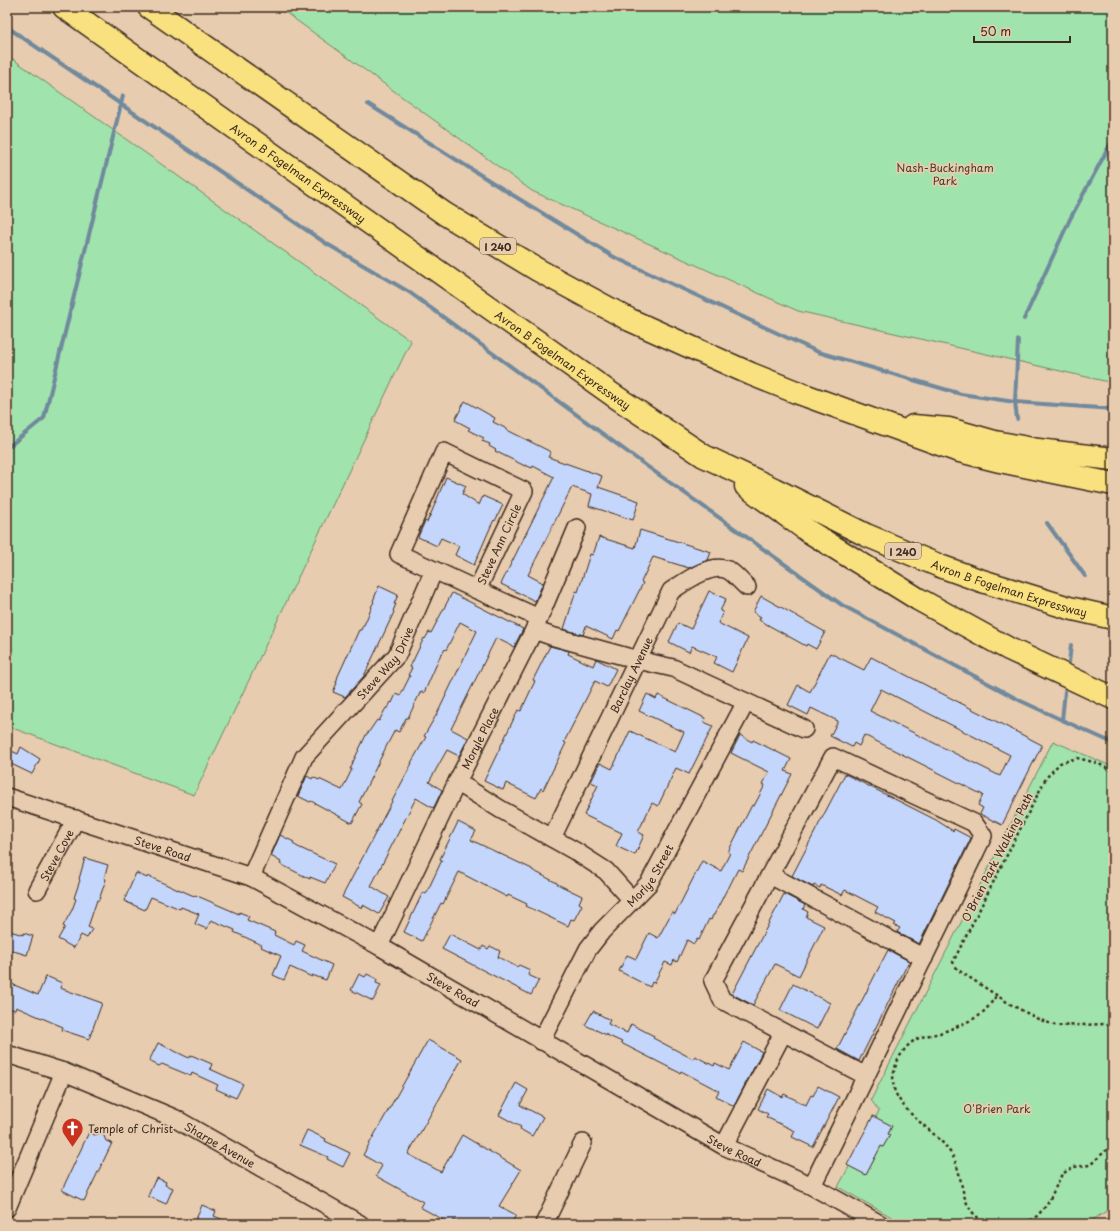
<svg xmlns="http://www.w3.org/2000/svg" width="1120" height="1231" font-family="'Playpen Sans',sans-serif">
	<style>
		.green { fill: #a1e3ad; stroke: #6e8666 }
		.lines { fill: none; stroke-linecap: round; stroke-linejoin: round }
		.stream { stroke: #70899d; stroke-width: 4 }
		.building { fill: #c5d6fc; stroke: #3b2a1e; fill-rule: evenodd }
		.minor-casing { stroke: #3b2a1e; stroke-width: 20 }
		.highway-casing { stroke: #3b2a1e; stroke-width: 25 }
		.path { stroke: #3b2a1e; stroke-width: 2.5; stroke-dasharray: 3 3; stroke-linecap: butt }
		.minor { stroke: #e8ccaf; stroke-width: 17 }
		.highway { stroke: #fae180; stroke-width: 22 }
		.labels { text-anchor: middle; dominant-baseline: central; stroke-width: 3.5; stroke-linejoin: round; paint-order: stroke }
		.shield { fill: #e8ccaf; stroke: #6f5b4a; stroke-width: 1 }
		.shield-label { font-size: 10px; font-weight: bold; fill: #3b2a1e }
		.park-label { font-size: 11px; fill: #453c2c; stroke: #e8ccaf }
		.street-label { font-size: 11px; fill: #3b2a1e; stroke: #e8ccaf }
		.poi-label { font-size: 11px; fill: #3b2a1e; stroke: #e8ccaf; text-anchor: start }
	</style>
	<rect width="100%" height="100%" fill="#e8ccaf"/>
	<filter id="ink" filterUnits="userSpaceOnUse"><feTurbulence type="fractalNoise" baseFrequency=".025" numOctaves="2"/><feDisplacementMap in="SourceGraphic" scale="8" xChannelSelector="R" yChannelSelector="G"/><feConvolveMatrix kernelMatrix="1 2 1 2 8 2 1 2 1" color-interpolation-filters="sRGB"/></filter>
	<g filter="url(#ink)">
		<path class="green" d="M278,7H1113V383L798,311L532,191Z
			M7,55L411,341L194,795L7,726Z
			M1053,741L1113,767V1207L1086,1224H904L838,1187L879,1111L871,1100Z"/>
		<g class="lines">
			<path class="stream" d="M7,27L327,244L409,292L648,467L842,605L1021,701L1062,720L1065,691
				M368,104L498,186L614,257L818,352L961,394L1015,402L1113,409
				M1024,319L1070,219L1113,139
				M1017,419L1015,402L1018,340
				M7,448L44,418L123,96
				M1047,523L1085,576
				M1069,663L1071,645
				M1062,720L1113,743"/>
		</g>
		<path class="building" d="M465,401L495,418L493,422L507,429V430L551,452L548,457L602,476L598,487L639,501L633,520L589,506L592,494L572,487L528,575L543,583L535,601L501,584L554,477L533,466L532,468L525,465V466L495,451L496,450L489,446L490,444L482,441L484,438L468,430L470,428L455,420Z
			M446,477L466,486L462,494L479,505L483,496L503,505L495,521L494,520L491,526L474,565L455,555L459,546L441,538L437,546L418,537L425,521L427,522L430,515V516Z
			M640,530L711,552L708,560L689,568L653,557L641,582L643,583L619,631L617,630L613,639L586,626L583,635L564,629L576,591L578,592L590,554L593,555L599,537L635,548Z
			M379,586L398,595L394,604H396L393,611L394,612L364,676L345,697L333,692L337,683H336L338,676L359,630H361L363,625H364L372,607H371L374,602L373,601Z
			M709,591L726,599L720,611L723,612L718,623L748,638L732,672L714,663L717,657L692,646L689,652L669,642L678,623L691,629Z
			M452,593L523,629L514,647L496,638L451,729L468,738L459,756L447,750L429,782L442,790L435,805L433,808L416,798L371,886L389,897L379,914L363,905L362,908L342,897L412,763H411L426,737L424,736L438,712L477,631L460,622L446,650L445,649L442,654H441L424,693L421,691L408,718H406L399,732L395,730L387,745L359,802L362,804L352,823L311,801L310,802L298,796L307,776L312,779L313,777L319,780V779L342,790L352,769H350L353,764H352L367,733H368L377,720L379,721L386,708H388L391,702L392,703L396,694L400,696L410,676L408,675L412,668L410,667L424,638L425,639L429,632L431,633Z
			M761,596L825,632L816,649L807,644L806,646L759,620L761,617L753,612Z
			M550,646L569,651L568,654L593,666L596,659L616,669L607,687L595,681L564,742L566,743L543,790L541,788L536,798L506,783L503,790L484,781L518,710L521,711L535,681L533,680Z
			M830,653L864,670L871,657L1042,745L1002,825L980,814L983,808L978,805L983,795L864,735L859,746L854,743L852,747L830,736L838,721L811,708L808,715L788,705L798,685L810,692ZM881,689L1010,755L1000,776L870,711Z
			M647,694L656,699L658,695L705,718L704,722L713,726L689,774L676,768L658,806L652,803L638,832L644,835L635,855L616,846L622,833L584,815L598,785L591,782L600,763L612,769L630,731L675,752L684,732L639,711Z
			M740,735L752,742L753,740L791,759L785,771L792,774L742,871L738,869L728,889H727L714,915H713L711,920L709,919L699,940L697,939L694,944L687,940L677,962L674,960L672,965L665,962L654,983L652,982L650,987L619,971L627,955L636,959L649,933L658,938L672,912L675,914L702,861L721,871L730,853L728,852L752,805L754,806L765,785L763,784L769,772L731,753Z
			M21,747L40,759L32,774L7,762V749L18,754Z
			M845,774L936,820L953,831L954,829L971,838L919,944L897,932L900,928L894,925L896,923L875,912L878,907L845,890L842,895L821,885L820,888L814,885L813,887L792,876Z
			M458,822L476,831L471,840L532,869V870L557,883V884L582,896L579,903L582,905L574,920L571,919L568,926L526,906L527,904L508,895L507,897L459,872L443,904L441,903L422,941L404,932L423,892L426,894L442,860L440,859Z
			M280,835L294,842L293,844L298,847L335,864L325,883L310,877V879L280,864L281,862L271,856Z
			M85,858L108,865L104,878L106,879L99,900H97L88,927L92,929L87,938L81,935L74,948L58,939L65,927L63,926L72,910L76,899L74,898L80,880L79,879Z
			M136,873L147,878L148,876L178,890V889L194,896L195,895L239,914V912L249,916L247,920L275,932L274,935L294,945L296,941L305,945L302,951L332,965L326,980L312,975V977L290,967L284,980L273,975L281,956L261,947L262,945L234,932L235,930L211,920L207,929L195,924L199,914L181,907L180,909L151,897L145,910L124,901Z
			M784,894L805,905L803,909L808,912L806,917L824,926L799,976L775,964L753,1005L732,994Z
			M10,931L23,935V933L33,936L27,955L7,949V941Z
			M450,934L481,950L483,946L488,949L490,946L500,951L498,957L517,967L519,965L530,970L528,975L539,980L531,995L442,949Z
			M888,950L909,961L859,1061L837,1049Z
			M359,974L365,977L367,974L377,979L376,983L381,985L373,1001L351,990Z
			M46,976L62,983L60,988L102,1003L89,1039L62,1030L63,1027L16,1007L15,1010L7,1008V982L38,995Z
			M793,984L830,1003L817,1029L780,1010Z
			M593,1011L610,1020L608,1024L627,1033L631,1024L654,1036L653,1038L693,1059L695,1056L714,1066L715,1063L729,1070L744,1042L762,1052L734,1106L716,1096L719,1091L681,1071L680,1073L621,1043L622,1042L585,1025Z
			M428,1040L462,1059L408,1154L441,1172L462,1135L521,1170L499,1206L516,1215L511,1224H462L454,1220L451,1224L420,1207L423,1202L376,1176L382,1166L363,1155Z
			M158,1043L189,1058L191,1055L212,1064L210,1069L243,1084L236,1098L216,1089L218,1085L192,1073L191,1076L162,1064L159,1066L149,1061Z
			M516,1083L528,1090L520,1105L543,1117L532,1136L520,1129L521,1127L499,1115Z
			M818,1086L839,1097L813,1147L792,1137L795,1131L766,1117L768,1114L758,1109L768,1089L782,1097L784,1094L806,1105L811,1095L813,1096Z
			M873,1116L892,1126L888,1134L890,1135L883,1147L881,1146L866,1175L847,1165Z
			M307,1130L326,1139L325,1141L350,1153L343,1167L327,1159L328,1157L300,1145Z
			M89,1132L94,1135L101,1133L104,1136L106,1141L112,1143L84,1201L62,1190Z
			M157,1178L166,1182L165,1185L173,1188L166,1204L148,1196L155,1180L156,1181Z
			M202,1205L216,1211L214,1216L233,1224H194Z"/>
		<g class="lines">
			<defs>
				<g id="minor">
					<path d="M477,590L539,618"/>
					<path d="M534,630L551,636L638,660L673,668L804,729"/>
					<path d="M457,782L500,809L575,851L606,871L632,900"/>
					<path id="s1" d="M7,797L251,877L379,946L724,1146L812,1186L880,1224"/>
					<path id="s2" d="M552,838L671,591C685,582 711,562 728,570C735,574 741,582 747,587"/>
					<path d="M770,875L924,958"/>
					<path id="s3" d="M251,877L304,757L397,655L434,570L399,554L444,452L524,491L477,590L434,570"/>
					<path id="s4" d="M37,890L76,819"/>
					<path id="s5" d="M379,946L457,782L534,630L577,528"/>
					<path id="s6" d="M541,1041L588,949L602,931L649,883L746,702"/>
					<path id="s7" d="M7,1054L64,1072L174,1118L360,1224"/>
					<path d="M724,1146L783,1033"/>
					<path d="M812,1186C869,1069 927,953 983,836L974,823L833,757L713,981L722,1000L866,1076"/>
					<path d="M7,1208L64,1072"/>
					<path d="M544,1224L583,1143"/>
				</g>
				<g id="highway">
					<path id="s8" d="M64,7L613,395L704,456L774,489L866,535L940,566L979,580L1069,608L1113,618"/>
					<path d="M149,7L445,214L538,270L630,320L751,374L796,392L956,450L1000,461L1113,484"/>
					<path d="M913,426L949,429L995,442L1038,450L1113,459"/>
					<path d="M746,486L808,531L918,599L1009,649L1113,698"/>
				</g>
			</defs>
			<use href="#minor" class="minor-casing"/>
			<use href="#highway" class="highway-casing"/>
			<path class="path" d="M1113,771L1097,763L1077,758L1060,763L1046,778L953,962L958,970L1010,1004L1038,1019L1057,1026L1105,1024L1113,1026
				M989,1224C955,1210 967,1176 950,1152C935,1130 909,1119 896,1094C887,1076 900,1046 919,1038C926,1035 933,1035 940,1033C952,1029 965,1023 977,1017C985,1012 991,1003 997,995
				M1025,1224L1037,1216L1047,1205L1062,1174L1074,1167L1090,1165L1113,1144"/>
			<use href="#minor" class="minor"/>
			<use href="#highway" class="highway"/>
		</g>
	</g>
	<defs>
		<symbol id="church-pin" viewBox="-11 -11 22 30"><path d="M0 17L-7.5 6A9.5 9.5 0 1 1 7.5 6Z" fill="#c8321e" stroke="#e8ccaf"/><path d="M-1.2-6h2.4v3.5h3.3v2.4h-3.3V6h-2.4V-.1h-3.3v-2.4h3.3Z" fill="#fff"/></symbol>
	</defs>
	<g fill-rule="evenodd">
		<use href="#church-pin" x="60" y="1116" width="25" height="34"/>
	</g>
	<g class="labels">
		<g class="shield">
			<rect x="480" y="238" width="36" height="16" rx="3"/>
			<rect x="885" y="543" width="36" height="16" rx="3"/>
		</g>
		<g class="shield-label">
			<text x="498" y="246">I 240</text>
			<text x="903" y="551">I 240</text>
		</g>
		<g class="park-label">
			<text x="945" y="167">Nash-Buckingham<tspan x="945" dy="13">Park</tspan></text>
			<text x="997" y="1108">O'Brien Park</text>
		</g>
		<g class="street-label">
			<text stroke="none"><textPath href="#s8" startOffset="287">Avron B Fogelman Expressway</textPath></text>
			<text stroke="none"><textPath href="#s8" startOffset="611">Avron B Fogelman Expressway</textPath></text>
			<text transform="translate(499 544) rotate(-65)">Steve Ann Circle</text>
			<text stroke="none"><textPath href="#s8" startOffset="1115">Avron B Fogelman Expressway</textPath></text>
			<text stroke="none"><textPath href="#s3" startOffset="256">Steve Way Drive</textPath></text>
			<text stroke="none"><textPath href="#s2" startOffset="181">Barclay Avenue</textPath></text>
			<text stroke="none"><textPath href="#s5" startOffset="231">Moryle Place</textPath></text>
			<text stroke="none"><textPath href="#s1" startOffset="164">Steve Road</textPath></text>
			<text stroke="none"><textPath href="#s4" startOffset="40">Steve Cove</textPath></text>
			<text transform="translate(997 857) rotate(-63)">O'Brien Park Walking Path</text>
			<text stroke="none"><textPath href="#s6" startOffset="200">Morlye Street</textPath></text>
			<text stroke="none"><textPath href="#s1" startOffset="488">Steve Road</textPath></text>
			<text stroke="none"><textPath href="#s7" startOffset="232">Sharpe Avenue</textPath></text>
			<text stroke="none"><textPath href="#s1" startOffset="812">Steve Road</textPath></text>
		</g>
		<g class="poi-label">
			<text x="88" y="1128">Temple of Christ</text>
		</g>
	</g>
	<rect width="1120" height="1231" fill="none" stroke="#e8ccaf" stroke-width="24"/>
	<rect x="12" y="12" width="1096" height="1207" fill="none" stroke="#3b2a1e" stroke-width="1.5" filter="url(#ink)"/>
	<path d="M974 36v6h96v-6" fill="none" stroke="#3b2a1e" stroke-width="2"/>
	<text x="980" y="36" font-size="12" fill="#3b2a1e" stroke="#e8ccaf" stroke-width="3" paint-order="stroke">50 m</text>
</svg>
